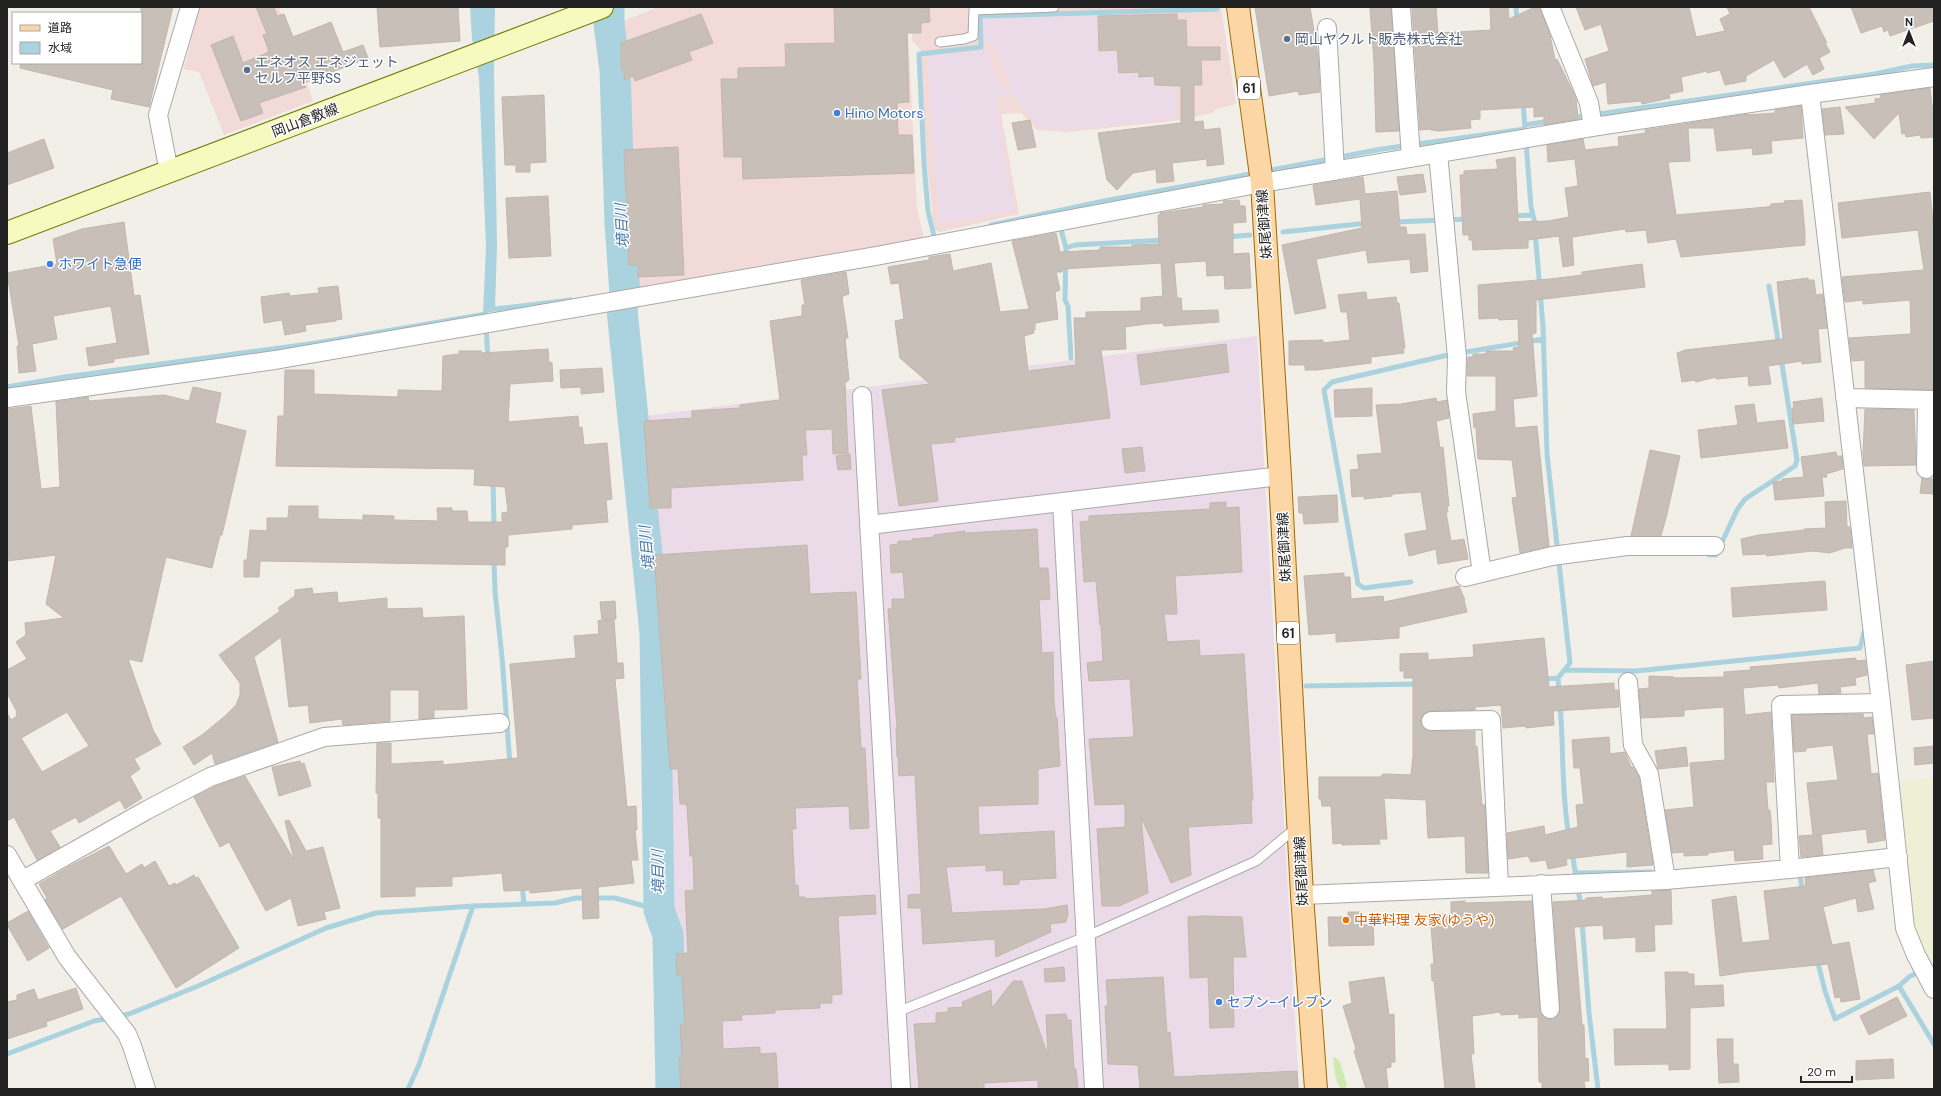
<svg xmlns="http://www.w3.org/2000/svg" width="1941" height="1096" font-family="'DM Sans','Noto Sans JP',sans-serif">
	<style>
		.commercial { fill: #f2dad9 }
		.industrial { fill: #ebdbe8 }
		.farmland { fill: #eef0d5 }
		.grass { fill: #cdebb0 }
		.water { fill: #aad3df }
		.lines { fill: none; stroke-linecap: round; stroke-linejoin: round }
		.stream { stroke: #aad3df; stroke-width: 5 }
		.river { stroke: #aad3df; stroke-width: 31 }
		.building { fill: #c7bfb8; stroke: #c4b6ab; fill-rule: evenodd }
		.service-casing { stroke: #a9a9a9; stroke-width: 11 }
		.minor-casing { stroke: #a9a9a9; stroke-width: 20 }
		.secondary-casing { stroke: #707d05; stroke-width: 24 }
		.primary-casing { stroke: #a06b00; stroke-width: 24 }
		.service { stroke: #fff; stroke-width: 9 }
		.minor { stroke: #fff; stroke-width: 18 }
		.secondary { stroke: #f7fabf; stroke-width: 22 }
		.primary { stroke: #fcd6a4; stroke-width: 22 }
		.service-dot { fill: #5c6f8a; stroke: #fff; stroke-width: 1.5 }
		.shop-dot { fill: #3f7fe0; stroke: #fff; stroke-width: 1.5 }
		.food-dot { fill: #e8710a; stroke: #fff; stroke-width: 1.5 }
		.labels { text-anchor: middle; dominant-baseline: central; stroke-width: 3; stroke-linejoin: round; paint-order: stroke }
		.shield { fill: #fff; stroke: #646464; stroke-width: 1 }
		.shield-label { font-size: 13px; font-weight: bold; fill: #222 }
		.service-label { font-size: 14px; fill: #4e5e75; stroke: #fff; text-anchor: start }
		.shop-label { font-size: 14px; fill: #366cbe; stroke: #fff; text-anchor: start }
		.street-label { font-size: 14px; fill: #222; stroke: #fff }
		.food-label { font-size: 14px; fill: #c56008; stroke: #fff; text-anchor: start }
		.water-label { font-size: 15px; font-style: italic; fill: #4a7aab; stroke: #fff }
	</style>
	<rect width="100%" height="100%" fill="#f2efe9"/>
	<path class="commercial" d="M199,7H279L313,101L224,135L199,72L184,69Z
		M659,7H907L917,209L924,238L630,290L626,264L618,23Z
		M912,7H1221L1236,104L1216,109L1212,113L1174,121L1066,132L1037,130L1021,113L1001,114L1019,214L940,232L934,229L926,153L921,50L912,41Z"/>
	<path class="industrial" d="M1096,14L1098,53L1161,50L1163,87H1176L1177,118L1067,130L1037,126L1007,87L1011,84L992,43H984L983,18Z
		M987,50L997,79L1010,97H995L1014,211L939,223L927,57Z
		M1257,336L1299,1089H678L675,927L670,921L667,903V749L645,416Z"/>
	<path class="farmland" d="M1934,778V960L1924,961L1913,923L1897,788L1901,787V781Z"/>
	<path class="grass" d="M1335,1057L1340,1062L1347,1085L1345,1089L1340,1088L1336,1080L1333,1058Z"/>
	<path class="water" d="M470,7H495L494,73L497,246L495,309L487,310L486,314H483L486,246L479,77L472,39Z"/>
	<g class="lines">
		<path class="stream" d="M1516,7L1517,22
			M1523,102L1531,207L1534,219L1543,326L1547,454L1570,663L1558,678L1559,693
			M1571,118L1875,74L1912,66L1934,65
			M1525,125L1549,121
			M1266,171L1382,149L1525,129
			M1512,216L1533,215
			M1394,222L1468,219
			M991,225L1104,201L1256,173
			M1060,226L1066,248L1065,300L1068,306L1071,358
			M1283,232L1368,223
			M934,236L928,211L924,163L919,54L981,47L980,16L1217,9
			M1227,237L1250,235
			M1066,248L1075,245L1165,240
			M1769,286L1779,346
			M486,310L571,300
			M486,326L488,360
			M7,387L65,377L316,343L486,314
			M493,480L494,528
			M1709,555H1716L1737,510L1745,499L1795,466L1797,460L1781,358
			M494,560L495,592L502,657L510,765
			M1411,582L1364,588L1358,584L1324,390L1332,382L1448,355L1544,339
			M1565,670L1636,671L1860,648L1864,632
			M1543,679L1558,678
			M1306,686L1419,684
			M1560,705C1564,748 1561,793 1569,836
			M1572,852L1581,907
			M1799,871L1803,893
			M1575,873L1651,872
			M522,884L524,904
			M1582,921L1589,1013L1598,1089
			M1817,959L1825,991L1835,1019L1899,986L1910,976L1934,967
			M1899,986L1934,1044
			M119,1016L129,1014L198,986L326,928L376,913L473,906L555,903L576,898H615L659,910
			M7,1054L94,1021L111,1018
			M408,1089L419,1065L473,906"/>
		<path class="river" d="M609,7V24L615,70L620,223L625,294L622,310L655,633L659,910L668,935L671,1089"/>
	</g>
	<path class="building" d="M141,7H173L149,107L111,99L113,90L20,68L21,63H141Z
		M256,7H274L277,16L284,14L293,37L331,22L343,52L363,45L368,58L304,83L306,87L259,103L263,113L241,121L211,45L233,36L243,63L269,52L263,35L267,34Z
		M377,7H458L460,41L380,47Z
		M834,7L929,8L930,22L921,23V33H907L909,102L897,103L898,135H912L914,173L743,179L742,157H724L721,79H738V68L786,67L785,44L835,43Z
		M1255,7H1310L1318,56L1320,92L1299,95L1298,91L1269,96Z
		M1382,7H1391L1399,131L1376,132L1374,63L1370,8Z
		M1412,7H1436L1438,33L1491,30L1490,7H1508L1509,19L1535,7H1540L1550,35L1555,60L1557,59L1576,98L1578,119L1544,125V116L1534,117V107L1480,110V119L1470,120L1471,128L1439,131L1431,130V129L1420,130Z
		M1576,7H1689L1696,37L1725,31L1720,19L1730,14L1727,7H1809L1827,43H1825L1830,52L1819,58L1824,69L1813,75L1807,64L1784,78L1774,60L1746,76V81L1725,85L1720,70L1707,73V71L1681,77L1683,91L1669,94L1670,98L1642,104L1641,101L1608,104L1606,82L1593,86L1585,59L1609,51L1601,24L1585,30Z
		M1851,7H1934V21L1890,36L1888,30L1884,32L1882,26L1861,33Z
		M701,14L713,43L689,52L692,60L635,81L633,76L624,80V69H621V43Z
		M1177,14V20H1186L1187,47H1220V60H1201L1202,85H1194V122L1203,121L1204,130L1220,128L1224,164L1207,166V159L1172,163L1174,181L1157,183L1156,169L1133,173L1117,190L1107,180L1098,133L1181,123V86L1155,85L1154,76L1139,77V72L1119,73L1117,50L1099,51L1098,16Z
		M1930,88L1932,106H1934V137L1921,138L1920,135L1906,137L1905,133L1902,134L1899,113L1874,139L1845,107L1875,103V99L1881,98L1880,95Z
		M544,95L546,162L530,163V172H516V165H505L502,97Z
		M1801,106L1803,138L1771,141L1772,153L1753,155L1752,148L1717,151L1714,128H1688L1690,161L1668,162L1676,215L1767,207L1771,206V204L1785,203L1784,201L1802,200L1805,233V245L1681,257L1676,239L1648,243L1646,230L1626,232L1625,229L1572,237L1574,265L1563,267L1559,236L1528,240V248L1473,250L1472,240H1469V235H1463L1460,175H1464V171L1498,169L1496,160L1515,157L1518,222L1548,221L1569,217L1565,188L1578,186L1575,159L1548,162L1547,145L1583,139L1585,150L1619,146L1618,137L1646,133L1645,130L1748,114V115L1775,113V110Z
		M1840,107L1844,134L1825,135L1822,109Z
		M1030,120L1036,147L1018,150L1012,123Z
		M44,139L54,168L7,185V153Z
		M678,147L684,275L638,277V265H629L624,150Z
		M1423,174L1426,192L1400,195L1397,177Z
		M1363,177L1365,194L1397,191L1400,227H1406L1407,235L1425,234L1428,271L1411,273L1410,259L1368,263L1366,250L1316,259L1326,308L1295,314L1282,245L1362,228L1360,199L1316,205L1313,185Z
		M1930,192L1934,232V390L1865,388V360L1852,361L1849,338L1911,334L1910,300L1863,304V300L1845,302L1842,277L1924,270L1918,230L1842,238L1838,203Z
		M548,196L551,256L509,258L506,198Z
		M1239,200L1240,206H1245L1246,222L1233,223V254L1249,253L1251,288L1225,289L1224,275L1207,276L1206,261L1174,263L1177,298H1181L1182,311L1218,310L1219,322L1164,326L1163,323L1146,324L1125,327L1126,349L1101,350L1110,418L954,438L955,442L931,444L938,501L899,506L882,390L930,384L900,358L895,321L904,319L899,283L891,284L888,267L929,260V257L950,254L953,271L991,263L1000,312L1029,309L1012,241L1056,233L1060,252L1100,250V247H1132V245L1159,244L1158,215H1160V213L1203,207V205L1224,204L1223,201ZM1161,263L1163,296L1141,298V311L1086,312V318H1074L1076,365L1028,371L1024,336L1034,333L1033,331L1035,330V323L1058,319L1055,292L1060,290L1056,272H1062V269Z
		M124,222L134,296L140,295L149,354L114,359V362L89,366L86,348L117,343L111,306L53,316L57,339L32,344L36,371L19,373L17,346H19L7,273L57,264L53,239L82,229Z
		M1642,264L1645,287L1536,300V333L1532,334L1537,396L1513,399L1515,428L1537,426L1549,546L1520,553L1512,498L1517,497L1512,460L1478,459L1476,427L1474,428L1473,414L1496,411V376H1467L1468,357H1473V354H1486V351H1514L1513,348L1519,347L1518,319L1499,320V318L1479,319L1478,285L1550,279L1582,275V272Z
		M846,272L849,294L843,296L842,298L848,338H845L849,380L845,383L848,453L833,454L832,429L805,430L807,455H802L803,480L671,488V508H650L644,421L692,418V411L740,408V405L780,400L770,321L802,316V305H805L801,280Z
		M1808,278V280H1814L1816,295L1823,294L1827,328L1818,329L1821,362L1802,364V361L1768,366L1771,384L1749,386L1748,376L1716,379V377L1696,382L1695,380L1682,382L1677,353L1685,350L1783,339L1777,282Z
		M338,286L342,319L336,320V321L305,325L306,331L285,335L282,320L264,323L261,297L289,293L290,296L319,293L318,288Z
		M1366,292L1367,300L1396,297L1397,303H1399L1405,348H1403L1404,353L1371,357V363L1317,370H1305V365H1289V341L1323,340V343L1350,340L1347,312H1341L1338,295Z
		M1226,344L1229,372L1141,385L1137,355Z
		M548,349L549,363L552,362L553,381L510,384L508,422L578,416L579,428L582,427L584,445L607,443L612,499L606,500L608,522L572,525V529L508,535V547H505V565L260,561L259,577H244V560H247L250,530L267,531V518H288L289,506H318V519L363,520V515L394,516V520L438,521L437,508H452V511H467L468,522H502V513L508,512L505,487L474,485L475,469L276,466L278,416H284L285,370H314V394L398,397V390L442,391L443,356L459,354V351H481L482,353Z
		M602,368L604,392L581,394V387L561,388L560,370Z
		M193,387L221,393L215,423L246,431L222,535H220L212,568L166,557L142,662L128,659L153,730L161,744L134,759L140,769L130,776L142,798L125,809L120,800L79,823L76,817L50,831L60,847L37,860L14,817L7,821V713L11,720L17,716L16,713L17,712L7,693V670L27,659L16,642L26,635L25,623L64,618L46,604L56,555L7,561V409L31,406L41,489L60,487L56,402L88,397L89,401L164,395L189,401ZM67,712L89,746L42,772L21,738Z
		M1372,388V416L1335,417L1334,390Z
		M1436,398L1437,402L1447,400L1449,418L1436,421L1440,448L1443,447L1449,506H1447L1448,512H1446L1451,541L1464,539L1468,559L1438,564L1436,549L1409,556L1406,543L1405,534L1427,530L1421,492L1392,494V496L1364,499V496L1352,497L1350,470L1359,469L1357,455L1382,453L1376,405L1401,404Z
		M1822,398L1824,421L1793,424L1792,408H1794L1793,402Z
		M1754,404L1757,423L1784,420L1788,448L1701,458L1698,430L1738,425L1735,406Z
		M1865,409L1914,410L1916,465L1864,466L1863,454Z
		M1142,447L1145,471L1125,473L1122,449Z
		M1650,450L1680,456L1667,514L1661,536H1631Z
		M1836,452L1837,456H1842L1843,469L1826,474L1827,477H1822L1824,496L1775,500L1773,482L1782,481V479L1804,477L1801,457Z
		M850,454L851,469L838,470L836,456Z
		M1922,478L1934,479V494L1920,493Z
		M1337,495L1338,522L1304,524L1303,513H1299L1298,497Z
		M1846,501L1847,527H1850L1852,548H1845L1830,553L1813,551L1767,556L1766,554L1743,555L1741,539L1759,535L1804,530V529L1826,528L1825,502Z
		M1226,502V508L1239,507L1242,572L1175,576L1177,614H1164L1167,642L1199,640L1200,656L1244,654L1253,800H1251L1252,823L1188,827L1191,875L1171,883L1141,817L1148,893L1119,906H1102L1097,829L1125,827V804L1095,805L1089,739L1134,737L1130,679L1089,681L1087,663L1103,661L1101,625H1100L1096,581L1084,582L1080,522L1089,521V516L1210,509V503Z
		M1037,529L1039,568H1048L1050,599L1039,600L1042,653L1053,652L1054,702L1056,718L1057,717L1060,766L1038,769V804L978,806L979,835L1054,831L1056,878L1019,880V884L1004,885L1003,870L986,871V865L946,867L952,913L1044,909L1067,905L1068,914L1066,922L1050,924L1051,932L996,957L995,939L923,944L921,908H908V895L921,894L915,775L899,776L898,757H897L896,728H897L888,609H892V599H905L903,572L891,573L890,545L898,544V541H912V539L934,537V535L965,531V533Z
		M807,545L810,594L856,592L861,679H857L859,713L861,748H865L869,828L850,829L849,806L795,808L796,829H792L795,886L798,885L799,897H805V899L875,895L876,914L838,916L842,994L832,995V1003H820V1008L775,1010V1013L741,1015L742,1020L722,1021L723,1049L760,1047V1054L776,1053L778,1089H681L679,1058H682L680,1025H685L682,975H677L676,954L688,953L685,891L694,890L693,856H690L687,806L685,804H680L678,769H670L654,555Z
		M1344,573V577H1350L1351,599L1383,596L1384,602L1459,586L1465,600H1464L1467,612L1399,627V638L1336,642V633L1309,635L1304,576Z
		M1825,581L1827,610L1733,617L1731,588Z
		M312,588L313,594L337,592L338,603L387,598V609L422,608L423,618L464,616L467,709L434,710V718L419,719V690H390V721L343,725L342,719L310,723L308,705L289,707L281,637L254,657L278,742L215,764L212,753L194,765L183,747L202,735L225,716L236,705L240,695V683L219,655L280,611L278,608L295,596V590Z
		M615,601L616,619L604,620H614L617,663H623L624,678L615,679L627,807L636,806L637,830H635L638,860H631L634,883L598,887L599,918L583,919L582,888L530,893V890L504,891L502,873L452,877V886L415,887V896L381,897V818H378V793H376L377,743H391V764L443,761V765L518,758L510,664L576,658L574,636L599,634L598,621L602,620L600,602Z
		M1544,638L1549,687L1614,683V690H1618L1619,707L1553,711L1554,725L1526,728V726L1503,728L1501,705L1475,707V710L1430,711L1422,716L1421,721L1422,727L1431,731H1475V746H1477L1482,805H1485L1488,873H1466L1465,836L1428,838L1426,800L1384,798L1387,839H1379L1380,844L1342,845V843L1333,844L1331,806H1322L1321,799H1319V777H1380L1383,774L1411,775L1413,756V678H1404V671H1400V654L1428,653V660L1474,657L1473,645Z
		M1856,658V661L1865,660L1867,675L1855,678L1856,685L1840,687L1841,693L1819,694L1818,683L1779,688L1778,685L1743,688L1745,715L1771,712L1774,782H1766L1768,810H1770L1771,819L1772,844L1762,845L1763,859L1735,861L1734,850L1708,853V855L1684,856V852L1672,853L1665,810L1694,807L1690,763L1725,760L1724,707L1684,710V716L1641,718L1639,689L1649,688V676L1674,677V678L1724,677V672L1751,670L1750,667Z
		M1934,661V718L1912,720L1906,665Z
		M1863,714L1864,718L1872,717L1874,734H1867L1871,774L1878,773L1885,840L1868,843L1866,829L1816,835L1821,834L1823,855L1801,857L1799,836L1813,835L1807,783L1838,780L1833,745L1806,748V751L1794,752L1792,715Z
		M1609,737L1610,754L1625,752L1631,767H1633L1639,777L1653,865L1627,867V852L1566,859L1567,865L1548,869L1546,860L1531,862L1528,856L1508,859L1507,833L1544,826L1545,835L1578,827L1576,805L1584,804L1580,768H1574L1572,740Z
		M1934,746V763L1915,765L1914,748Z
		M1686,747L1688,766L1658,769L1655,751Z
		M300,761L301,764L304,763L311,786L279,796L272,767Z
		M245,776L294,860L285,821L289,820L306,851L323,847L340,908L324,912L326,919L298,926L291,898L266,911L229,842L220,847L194,797L214,787Z
		M109,846L126,874L142,864L144,868L155,861L169,886L175,883L176,885L194,875L195,878L198,877L239,948L176,988L121,896L63,929L45,900L47,898L39,884L70,866Z
		M1873,870L1876,881L1868,883L1874,909L1858,912L1856,898L1823,907L1832,945L1849,942L1860,999L1841,1002L1840,997L1835,998L1828,964L1745,972L1720,976L1712,900L1736,896L1742,943L1770,940L1764,891L1806,886L1805,878Z
		M1671,890L1672,924L1654,925L1655,951L1636,952V937L1604,939L1603,925L1574,927L1582,1025H1584L1585,1059L1588,1058L1589,1081H1584L1585,1089H1542V1082H1539L1538,1017L1519,1018V1014L1501,1015L1500,1012L1472,1016L1474,1054H1471L1475,1089H1445L1434,981H1432L1431,964H1434L1430,914H1451V902L1465,901V903L1532,901L1540,1010L1545,1018L1551,1019L1559,1014L1560,1008L1553,902L1586,900V898L1602,897V899L1652,895V891Z
		M28,911L49,948L28,961L7,925V923Z
		M1348,912H1361V915H1369V918H1373L1374,945L1329,946L1328,917H1348Z
		M1203,916L1242,917L1246,957H1233L1234,1027L1210,1028L1208,977L1190,978L1188,917Z
		M1064,967L1065,981L1045,982L1044,969Z
		M1665,972H1688V974H1694V986L1723,985L1724,1006L1690,1008V1069L1669,1070V1064L1615,1065L1614,1029H1667Z
		M1163,977L1167,1033L1170,1032L1174,1077L1297,1071L1298,1089H1140L1138,1065L1108,1064L1105,1006H1108L1106,980Z
		M1384,977L1389,1015L1394,1014L1395,1062H1391V1067L1386,1068L1388,1089H1366L1354,1051L1356,1049L1343,1006L1352,1003L1349,982Z
		M1013,981H1022L1048,1056L1046,1015L1066,1014L1067,1020H1071L1074,1069H1076L1078,1089H1038V1080L984,1083V1089H919L914,1024L936,1023V1013L948,1012V1008L963,1007L962,1002L991,990L992,1008Z
		M76,988L83,1009L46,1022L47,1026L7,1039V1002L17,1000V995L34,989L38,1000Z
		M1897,997L1907,1016L1869,1035L1860,1016Z
		M1717,1039H1733V1064H1738L1739,1082L1719,1083Z
		M1893,1059L1894,1078L1856,1080V1061Z"/>
	<g class="lines">
		<defs>
			<path id="service" d="M940,42L964,39L973,36L974,10L1054,7
				M897,1012L1085,937L1256,861L1296,828"/>
			<path id="minor" d="M1401,7L1411,158
				M1550,7L1589,103L1593,127
				M1327,28L1335,171
				M1810,94L1881,703L1905,928L1916,955L1934,989
				M1438,153L1457,357L1456,392L1482,573
				M169,172L158,115L190,7
				M862,396L901,1089
				M7,398L275,360L876,256L1262,183L1593,127L1810,94L1934,77
				M1845,398L1934,400
				M1926,469L1927,400
				M1062,502L1094,1089
				M869,525L1280,476
				M1465,577L1552,556L1627,546H1715
				M1628,682L1633,745L1649,774L1666,880
				M1431,721L1491,720L1499,886
				M7,855L67,957L127,1034L132,1046L146,1089
				M1790,869L1781,705L1881,703
				M23,880L147,810L210,777L324,737L500,723
				M1541,884L1550,1009
				M1302,895L1666,880L1790,869L1898,857"/>
			<path id="secondary" d="M7,233L602,7"/>
			<path id="primary" d="M1238,7L1262,183L1280,476L1302,895L1316,1089"/>
		</defs>
		<use href="#service" class="service-casing"/>
		<use href="#minor" class="minor-casing"/>
		<use href="#secondary" class="secondary-casing"/>
		<use href="#primary" class="primary-casing"/>
		<use href="#service" class="service"/>
		<use href="#minor" class="minor"/>
		<use href="#secondary" class="secondary"/>
		<use href="#primary" class="primary"/>
	</g>
	<g class="service-dot">
		<circle cx="1287" cy="39" r="4"/>
		<circle cx="247" cy="70" r="4"/>
	</g>
	<g class="shop-dot">
		<circle cx="837" cy="113" r="4"/>
		<circle cx="50" cy="264" r="4"/>
		<circle cx="1219" cy="1002" r="4"/>
	</g>
	<circle class="food-dot" cx="1346" cy="920" r="4"/>
	<g class="labels">
		<g class="shield">
			<rect x="1238" y="77" width="22" height="22" rx="3"/>
			<rect x="1277" y="622" width="22" height="22" rx="3"/>
		</g>
		<g class="shield-label">
			<text x="1249" y="88">61</text>
			<text x="1288" y="633">61</text>
		</g>
		<g class="service-label">
			<text x="1295" y="39">岡山ヤクルト販売株式会社</text>
			<text x="255" y="62">エネオス エネジェット<tspan x="255" dy="16">セルフ平野SS</tspan></text>
		</g>
		<g class="shop-label">
			<text x="845" y="113">Hino Motors</text>
			<text x="58" y="264">ホワイト急便</text>
			<text x="1227" y="1002">セブン-イレブン</text>
		</g>
		<g class="street-label">
			<text transform="translate(305 120) rotate(-21)">岡山倉敷線</text>
			<text transform="translate(1264 224) rotate(-94)">妹尾御津線</text>
			<text transform="translate(1284 547) rotate(-93)">妹尾御津線</text>
			<text transform="translate(1301 871) rotate(-93)">妹尾御津線</text>
		</g>
		<g class="food-label">
			<text x="1354" y="920">中華料理 友家(ゆうや)</text>
		</g>
		<g class="water-label">
			<text transform="translate(622 226) rotate(-93)">境目川</text>
			<text transform="translate(647 548) rotate(-96)">境目川</text>
			<text transform="translate(658 872) rotate(-91)">境目川</text>
		</g>
	</g>
	<rect width="1941" height="1096" fill="none" stroke="#222222" stroke-width="16"/>
	<rect x="12" y="12" width="130" height="52" fill="#ffffff" stroke="#a7a7a7"/>
	<rect x="20" y="25" width="20" height="6" fill="#fcd6a4" stroke="#a7a7a7"/>
	<text x="48" y="32" font-size="12" fill="#222222">道路</text>
	<rect x="20" y="42" width="20" height="12" fill="#aad3df" stroke="#a7a7a7"/>
	<text x="48" y="52" font-size="12" fill="#222222">水域</text>
	<g transform="translate(1909 32)" stroke="#ffffff" stroke-width="3" paint-order="stroke">
	<path d="M0-3L7 15L0 10L-7 15Z" fill="#222222"/>
	<text y="-6" font-size="11" font-weight="bold" text-anchor="middle" fill="#222222">N</text>
	</g>
	<path d="M1801 1076v6h51v-6" fill="none" stroke="#222222" stroke-width="2"/>
	<text x="1807" y="1076" font-size="12" fill="#222222" stroke="#ffffff" stroke-width="3" paint-order="stroke">20 m</text>
</svg>
